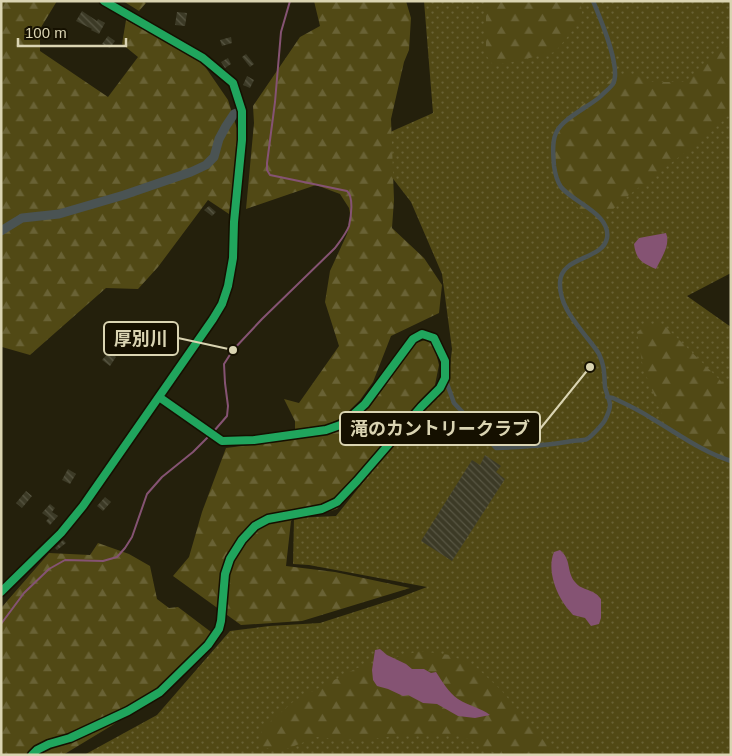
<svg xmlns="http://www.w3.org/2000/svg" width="732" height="756" font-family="Arial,'Noto Sans JP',sans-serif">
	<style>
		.grass { fill: url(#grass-dots) }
		.forest { fill: url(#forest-firs) }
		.water { fill: #855373 }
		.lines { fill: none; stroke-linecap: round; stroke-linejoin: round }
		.stream { stroke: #855373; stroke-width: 2 }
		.building { fill: url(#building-back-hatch) }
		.lane { stroke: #4a5353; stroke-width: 4.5 }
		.street { stroke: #4a5353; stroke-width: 9 }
		.cycleway-casing { stroke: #151000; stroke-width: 11 }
		.cycleway { stroke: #20a55d; stroke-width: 8 }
		.leader { fill: none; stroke: #dad4b2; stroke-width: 2 }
		.callout-dot { fill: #dad4b2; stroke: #151000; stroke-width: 2 }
		.callout { fill: #151000; stroke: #dad4b2; stroke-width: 2 }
		.callout-label { font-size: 18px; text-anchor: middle; font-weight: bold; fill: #dad4b2 }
	</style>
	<defs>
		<pattern id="grass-dots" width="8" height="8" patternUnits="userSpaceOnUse" patternTransform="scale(1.25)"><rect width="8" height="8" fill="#514915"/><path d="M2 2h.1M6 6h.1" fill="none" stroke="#696235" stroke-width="1.8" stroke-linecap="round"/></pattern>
		<pattern id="forest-firs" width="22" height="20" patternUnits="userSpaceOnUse" patternTransform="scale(1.25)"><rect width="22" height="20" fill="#514915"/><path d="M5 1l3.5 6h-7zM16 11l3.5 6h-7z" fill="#696235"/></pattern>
		<pattern id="building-back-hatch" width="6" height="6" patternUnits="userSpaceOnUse" patternTransform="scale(1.25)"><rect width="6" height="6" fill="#3c3a26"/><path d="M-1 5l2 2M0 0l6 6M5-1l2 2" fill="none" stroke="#585643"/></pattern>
	</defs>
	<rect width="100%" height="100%" fill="#24200c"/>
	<path class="grass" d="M424,1H731V273L687,296L731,327V755H84L157,715L230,631L269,626L320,623L398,598L427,587L309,565L293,564L294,518L336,516L410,424L448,384L452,349L442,274L411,202L387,171L388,133L433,113Z"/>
	<path class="forest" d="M1,1H57L40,29V51L108,97L138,57L122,44L126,20L161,38L195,52L228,100L240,138L229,214L208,200L158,267L138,289L106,288L30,355L2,347L1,348Z
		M123,1H143L146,3L139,11Z
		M314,1H406L411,18L409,50L404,62L391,119L394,200L392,228L424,258L442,285L439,313L391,336L373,382L360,400L343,417L327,425L295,431V421L284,399L299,403L339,346L325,302L330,271L347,234L351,219L349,208L340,194L316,185L246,209L254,123L253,106L300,37L320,26Z
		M486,1H580L583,18L555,52L508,63L493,65L486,55Z
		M731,43V113L708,135L629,195L601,220L585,216L562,190L552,160L556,132L564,121L617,74L643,77L652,82H686Z
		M647,325H664L724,384L731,387V464L704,455L667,427L643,368L637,332Z
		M425,340L434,345L439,365L435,385V390L337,509L325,513L299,510L291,521L286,566L335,572L410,588L302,621L241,625L173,576L189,557L202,512L226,448L327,435L346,428L369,408L416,343Z
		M98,543L129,554L150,566L157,599L169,608L178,607L219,638L175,683L111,726L63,755H1V608L49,553L90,555Z
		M420,651L450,655L476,667L501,690L556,755H499L458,734L401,735L356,741L317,737L284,750L264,748L258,742L263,728L294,701L357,668Z"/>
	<path class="water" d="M666,233C671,245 661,258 656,269C642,263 636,260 634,244L639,238Z
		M560,550C572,560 566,571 575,582C580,589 589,589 596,594C597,594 600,598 601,599V618L599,624L591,626L585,618L573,615C569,610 564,605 561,599C553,585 548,566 554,552Z
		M380,649L387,655L406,664L412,669H424L431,673L436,672C442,681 449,693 458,699C469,706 481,708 490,715L475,718L458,716L437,704L423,703L408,695L403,696L388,689L377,686L373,680L372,670L375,650Z"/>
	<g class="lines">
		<path class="stream" d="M214,431L227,416L228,406L225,383L224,364L233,350L262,319L335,248C340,241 346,234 349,226C351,217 354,197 347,191L270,175L267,170V163L275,102L281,32L290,1
			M1,624L24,593L49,569L65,560L103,561L117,557L125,548L132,537L147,494L162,477L193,452L209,436"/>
	</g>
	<path class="building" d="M82,11L97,21L98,19L105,23L99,34L91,30L92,29L76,21Z
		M177,12L187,13L185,26L175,25Z
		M108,36L115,41L110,48L102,44Z
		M231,37L232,43L222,46L220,40Z
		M246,54L254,64L250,67L242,57Z
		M228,58L231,64L225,68L221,62Z
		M247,76L254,80L250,88L243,85Z
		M209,206L216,212L212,216L204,210Z
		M109,352L116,357L110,366L102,360Z
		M485,455L501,466L496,472L505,479L452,561L421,541L472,460L480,465Z
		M68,469L76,474L70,484L62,480Z
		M26,491L32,496L22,508L16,503Z
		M105,497L111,502L103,511L97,506Z
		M50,504L55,508L52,512L58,516L50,525L46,521L49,518L42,513Z
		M63,540L66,543L57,550L55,548Z"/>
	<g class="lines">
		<path class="lane" d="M445,378L454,403L496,448C522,447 547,446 572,441C576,440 583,441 587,439C591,437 603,424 605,420C607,416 610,409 610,405C610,401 606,392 605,387C604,374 605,367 599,354C596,349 592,344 588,339C575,322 559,305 560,282C561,256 603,260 607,238C611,214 574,203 561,187C557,181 555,173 554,166C551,131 555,127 584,108C590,104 597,100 602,95C605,92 610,88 613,84C622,68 600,18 593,1
			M607,397L613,398C626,404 639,410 651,418C677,433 702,452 731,461"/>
		<path class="street" d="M1,231L22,218L59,214L124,195L191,172L206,165L214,157L219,139L226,126L234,114L242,111
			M1,592L61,533L83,506L213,319L222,304L228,286L233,258L234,222L242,140V111L233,83L203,58L104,1
			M32,755L37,750L49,744L70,738L128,711L160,692L208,645L219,629L221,621L225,574L230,559L242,540L255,526L268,519L322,509L337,502L357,481L421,407L440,388L445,378V361L434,338L422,334L413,339L365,404L343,424L326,430L254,440L222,441L159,397"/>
		<defs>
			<path id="cycleway" d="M1,592L61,533L83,506L213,319L222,304L228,286L233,258L234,222L242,140V111L233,83L203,58L104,1
				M32,755L37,750L49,744L70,738L128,711L160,692L208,645L219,629L221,621L225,574L230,559L242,540L255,526L268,519L322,509L337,502L357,481L421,407L440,388L445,378V361L434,338L422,334L413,339L365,404L343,424L326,430L254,440L222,441L159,397"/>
		</defs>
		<use href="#cycleway" class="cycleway-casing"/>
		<use href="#cycleway" class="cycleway"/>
	</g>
	<path class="leader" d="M233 350L178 338M590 367L540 429"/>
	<g class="callout-dot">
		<circle cx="233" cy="350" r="5"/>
		<circle cx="590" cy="367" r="5"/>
	</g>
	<g class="callout">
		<rect x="104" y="322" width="74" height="33" rx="5"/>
		<rect x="340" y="412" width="200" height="33" rx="5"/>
	</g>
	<g class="callout-label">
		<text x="141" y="345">厚別川</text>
		<text x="440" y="435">滝のカントリークラブ</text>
	</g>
	<rect width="732" height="756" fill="none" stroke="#dad4b2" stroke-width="5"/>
	<path d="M18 38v8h108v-8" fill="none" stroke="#dad4b2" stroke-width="2.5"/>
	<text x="25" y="38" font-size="15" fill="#dad4b2" stroke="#151000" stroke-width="4" paint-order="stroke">100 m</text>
</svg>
